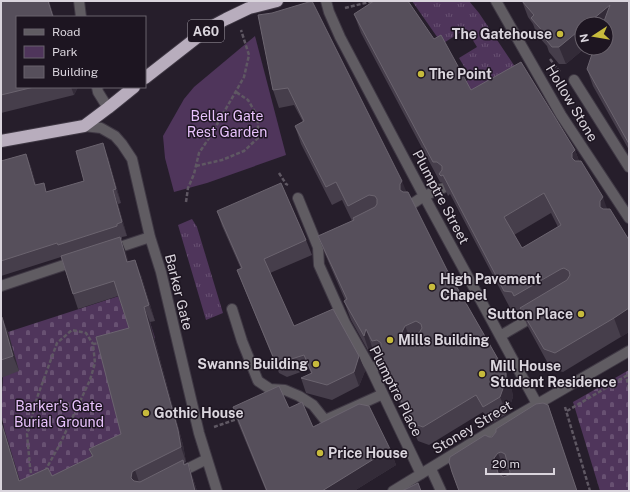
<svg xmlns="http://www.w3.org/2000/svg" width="630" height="492" font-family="'Public Sans',sans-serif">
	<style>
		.grass { fill: url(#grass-tufts) }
		.cemetery { fill: url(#cemetery-stones) }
		.park { fill: #4f355b }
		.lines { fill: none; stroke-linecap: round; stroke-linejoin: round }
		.minor-tunnel { stroke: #413946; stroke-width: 10; stroke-dasharray: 10 5; stroke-linecap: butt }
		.minor-casing { stroke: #3f3844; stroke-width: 12 }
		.highway-casing { stroke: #3f3844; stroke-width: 14 }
		.path { stroke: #5f5863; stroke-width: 2.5; stroke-dasharray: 4 2; stroke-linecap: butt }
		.minor { stroke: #605c62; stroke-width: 10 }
		.highway { stroke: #b8adbd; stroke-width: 12 }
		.wall { fill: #463e4b; fill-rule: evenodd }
		.shaded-wall { fill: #332b38 }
		.building { fill: #564f5b; stroke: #6b646f; fill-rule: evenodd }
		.poi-dot { fill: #c7bb3c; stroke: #1d1521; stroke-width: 1.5 }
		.labels { text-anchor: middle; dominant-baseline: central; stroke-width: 3; stroke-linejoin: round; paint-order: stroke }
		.shield { fill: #1d1521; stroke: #a19ba5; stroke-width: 1 }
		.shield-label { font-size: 13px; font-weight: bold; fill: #dad5dd }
		.poi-label { font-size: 14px; font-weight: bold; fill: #dad5dd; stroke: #1d1521; text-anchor: start }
		.street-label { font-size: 14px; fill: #dad5dd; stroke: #1d1521 }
		.park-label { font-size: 14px; fill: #e8c2fc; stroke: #1d1521 }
	</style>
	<defs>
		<pattern id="grass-tufts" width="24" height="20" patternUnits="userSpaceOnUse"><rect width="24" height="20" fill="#4f355b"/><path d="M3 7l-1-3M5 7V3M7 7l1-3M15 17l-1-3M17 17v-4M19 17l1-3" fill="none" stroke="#685172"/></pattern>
		<pattern id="cemetery-stones" width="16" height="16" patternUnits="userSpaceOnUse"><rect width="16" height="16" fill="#4f355b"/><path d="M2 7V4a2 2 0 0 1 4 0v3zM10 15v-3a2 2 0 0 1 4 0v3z" fill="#685172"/></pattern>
	</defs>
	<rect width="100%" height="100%" fill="#261e2b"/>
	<path class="grass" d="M412,1H469L479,13L526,83L479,105L465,82L471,78L459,58L477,47L466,29L442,44Z
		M192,219L197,227L223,313L206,320L178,225Z"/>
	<path class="cemetery" d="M119,296L129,328L150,322L155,338L102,353L127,448L37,491H1L4,428L1,412L3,377L8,332Z
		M629,370V491H600L573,402Z"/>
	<path class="park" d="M255,36L286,155L207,183L174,192L165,158L163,136L184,99L194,87Z"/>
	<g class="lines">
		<path class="minor-tunnel" d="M500,456L506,475"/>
		<defs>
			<path id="minor" d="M79,1L81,17
				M326,1L329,12L340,37L424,196L537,404
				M496,1L561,115L629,218
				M574,80L629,167
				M97,87L98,92L108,108
				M84,126L101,128L115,136L122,144L132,159L150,237L161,272L199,433L217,491
				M298,198L318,247L319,265L345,323L371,369L421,474
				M412,204L424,196L443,188
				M111,250L150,237
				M1,286L76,261
				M232,309L242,341L258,381L270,389L285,390L299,396L313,405L325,420L383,394
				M500,336L536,315
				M371,369L382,364
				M431,469L441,491
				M179,473L207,459
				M393,491L491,431L629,351"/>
			<path id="highway" d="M145,78L209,28L226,19L249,8L277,1
				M1,141L84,126L108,108L134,87"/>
		</defs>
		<use href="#minor" class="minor-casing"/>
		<use href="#highway" class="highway-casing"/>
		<path class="path" d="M345,8L373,1
			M550,59L560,72
			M196,166L222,160L244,151L258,138V117L248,100L236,92
			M279,173L286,184L288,185
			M186,202L188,188L194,174L199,153L211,135L244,77L249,55L241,30
			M629,375L626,376L629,388
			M565,407L590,491
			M567,411L626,376
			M214,427L240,418
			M45,471L60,444L90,380L95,363L93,344L100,343
			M32,479L30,467L27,434L38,395L57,343L72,330L86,333L93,344"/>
		<use href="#minor" class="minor"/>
		<use href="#highway" class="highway"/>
	</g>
	<path class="wall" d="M1,1H49L54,17H17V87H78L74,95L1,113Z
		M522,1H629V150L593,86L587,69L606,24L582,48H585L566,64H559L549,52L547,46L537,35L533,24L528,17Z
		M354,14L434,39L471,90L575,150L579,161L607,209L629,240V332L563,372L551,369L528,327L523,315L521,316L519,312L511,310L450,194L448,196L442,182H440L361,33ZM551,213L558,227L522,248L514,235Z
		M258,15L407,192L447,270L506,373L512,391L513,397L507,414L490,424L483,412L429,445L418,441L384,370L380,358L378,359L372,347L370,354L351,320L344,301L345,300L325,254L318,236L352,221L342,200L332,205L301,144L295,126L303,122L294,105L279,108L273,90Z
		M26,154L31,167L36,185L47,192L84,181L108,157L121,203L118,204L127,236L122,237V239L121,240L128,262L141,275L155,321L150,322L183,445L186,462L184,463L193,478L197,491H1V421L20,481L52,476L92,457L89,449L121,434L129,328L118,296L78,309L73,294L61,257L1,276V161Z
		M217,211L306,240L312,255L270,273L294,326L359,356L365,371L359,386L332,400L306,393L301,378L311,373L309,369L287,377L279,373L243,285L237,270L241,269L222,226Z
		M1,317L8,332L19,371L1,378Z
		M548,405L577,491H459L452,472L489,437H492L496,432ZM504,469H507L510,470V472L509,475L503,477L500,474Z
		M233,407L289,408L313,427L390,449L396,465L354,491H266L238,423Z"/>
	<path class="shaded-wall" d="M48,1H49L54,17H53Z
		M610,5L606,24H587Z
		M582,28V48H585L566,64L559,47Z
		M71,87H78L74,95Z
		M103,143L108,157L121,203L116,189Z
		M575,150L582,169L572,158V153Z
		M26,154L31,167L40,199L35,185Z
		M402,181L409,198L400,190V184Z
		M113,190L118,204L127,236L122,222Z
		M603,197L610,217L600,207V201Z
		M120,237L126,252L133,278L127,262Z
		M135,260L141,275L155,321L149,305Z
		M144,307L150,322L183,445L186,462L181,447Z
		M629,308V332L621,337L614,318Z
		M2,317L8,332L19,371L13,356Z
		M405,326L412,343L410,353L402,332Z
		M366,329L372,347L370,354L364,336Z
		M359,356L365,371L359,386L354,372Z
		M506,373L512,391L513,397L507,414L500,397Z
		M548,405L554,422L577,491Z
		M1,421L4,428L23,491L19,481Z
		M390,449L396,465L354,491H322Z
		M498,453L504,469L500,474L498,473L494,458Z
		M188,463L193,478L197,491H195Z
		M135,470L140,485L137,491L131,478L132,472Z"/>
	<path class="building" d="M1,1H48L53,17H17V87H34L1,95Z
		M312,1L402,181L400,184V190L403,192H408L447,270L506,373V380L500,397L483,407L476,395L423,427L412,423L378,352L381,350V343L377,340L372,341L366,329L364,336L344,301L347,299L318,236L354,220L353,218L375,207L377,204V199L375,196L369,195L348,206L336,182L326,187L295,126L304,121L288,88L273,90L258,15L272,13ZM416,321L421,324L422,328L419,333L408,338L403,335L402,332L405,326Z
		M374,1H408L434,39L441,35L471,90L521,62L575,150L572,153V158L575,161H581L603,197L600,201V207L603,209H610L629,240V308L614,318L555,353L544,349L520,308L567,280L570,275L569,271L564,268L561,269L514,296L512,292L504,291L443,175L441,176L439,174L442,170V166L437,162H433L354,14ZM544,193L561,225L522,248L504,217Z
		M522,1H629V144L587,69L594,48H606V24H603L610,5L587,24H582V28L559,47H552L543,36L545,34L531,18L534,15Z
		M103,143L116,189L113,190L122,222L117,224V226L58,245L57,243L1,261V161L26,154L35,185L44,183L46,192L84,181L76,151Z
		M281,183L306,240L264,259L294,326L333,309L359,356L354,372L327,385L301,378L312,373L304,355L282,362L274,359L237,270L242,268L217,211Z
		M120,237L127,262L135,260L149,305L144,307L178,430L181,447L135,470L132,472L131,478L134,481L140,482L183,460L184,465L188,463L195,491H1V422L19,481L48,468L52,476L93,456L89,449L121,434L96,337L129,328L114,281L73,294L61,256Z
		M1,317H2L13,356L1,360Z
		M279,386L289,408L302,402L313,427L359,404L369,406L390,449L322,491H267L233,407Z
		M543,403L548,405L577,491H459L452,472L449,462L450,457L485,435L489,437H492L496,432V429L536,404ZM501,452L505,454L510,472L509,475L503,477L498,473L494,458L498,453Z
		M418,483L421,491H402Z"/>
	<g class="poi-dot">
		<circle cx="560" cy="34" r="4"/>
		<circle cx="421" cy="74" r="4"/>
		<circle cx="432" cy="287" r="4"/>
		<circle cx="581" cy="314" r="4"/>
		<circle cx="390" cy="340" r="4"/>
		<circle cx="316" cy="364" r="4"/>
		<circle cx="482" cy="374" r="4"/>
		<circle cx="146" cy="413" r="4"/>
		<circle cx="320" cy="453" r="4"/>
	</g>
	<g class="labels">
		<rect class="shield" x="188" y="20" width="36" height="22" rx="3"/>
		<g class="shield-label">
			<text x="206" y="31">A60</text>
		</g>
		<g class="poi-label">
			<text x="552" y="34" text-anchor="end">The Gatehouse</text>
			<text x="429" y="74">The Point</text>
			<text x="440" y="279">High Pavement<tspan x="440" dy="16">Chapel</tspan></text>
			<text x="573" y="314" text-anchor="end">Sutton Place</text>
			<text x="398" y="340">Mills Building</text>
			<text x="308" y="364" text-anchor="end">Swanns Building</text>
			<text x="490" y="366">Mill House<tspan x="490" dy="16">Student Residence</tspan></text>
			<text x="154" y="413">Gothic House</text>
			<text x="328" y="453">Price House</text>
		</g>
		<g class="street-label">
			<text transform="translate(572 103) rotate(59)">Hollow Stone</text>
			<text transform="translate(441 197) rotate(62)">Plumptre Street</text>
			<text transform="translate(179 292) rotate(76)">Barker Gate</text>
			<text transform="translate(396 391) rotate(63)">Plumptre Place</text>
			<text transform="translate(472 427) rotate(-31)">Stoney Street</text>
		</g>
		<g class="park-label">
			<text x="227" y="116">Bellar Gate<tspan x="227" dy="16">Rest Garden</tspan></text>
			<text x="59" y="406">Barker's Gate<tspan x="59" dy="16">Burial Ground</tspan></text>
		</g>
	</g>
	<rect width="630" height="492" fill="none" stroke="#dad5dd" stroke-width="4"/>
	<rect x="16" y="16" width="130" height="72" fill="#1d1521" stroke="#69626c"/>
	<rect x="24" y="29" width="20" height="6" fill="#605c62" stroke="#69626c"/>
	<text x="52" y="36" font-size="12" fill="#dad5dd">Road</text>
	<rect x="24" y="46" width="20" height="12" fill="#4f355b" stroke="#69626c"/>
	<text x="52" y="56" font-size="12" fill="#dad5dd">Park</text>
	<rect x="24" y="66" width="20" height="12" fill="#564f5b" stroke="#69626c"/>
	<text x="52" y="76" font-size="12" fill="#dad5dd">Building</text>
	<g transform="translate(594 36) rotate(258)"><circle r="19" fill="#1d1521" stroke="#69626c"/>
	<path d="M0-3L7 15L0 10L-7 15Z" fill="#c7bb3c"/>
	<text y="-6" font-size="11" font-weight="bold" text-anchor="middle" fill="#dad5dd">N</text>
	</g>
	<path d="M486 468v6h68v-6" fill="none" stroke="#dad5dd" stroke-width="2"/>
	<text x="492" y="468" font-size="12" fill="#dad5dd" stroke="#1d1521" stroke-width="3" paint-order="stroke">20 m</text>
</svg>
